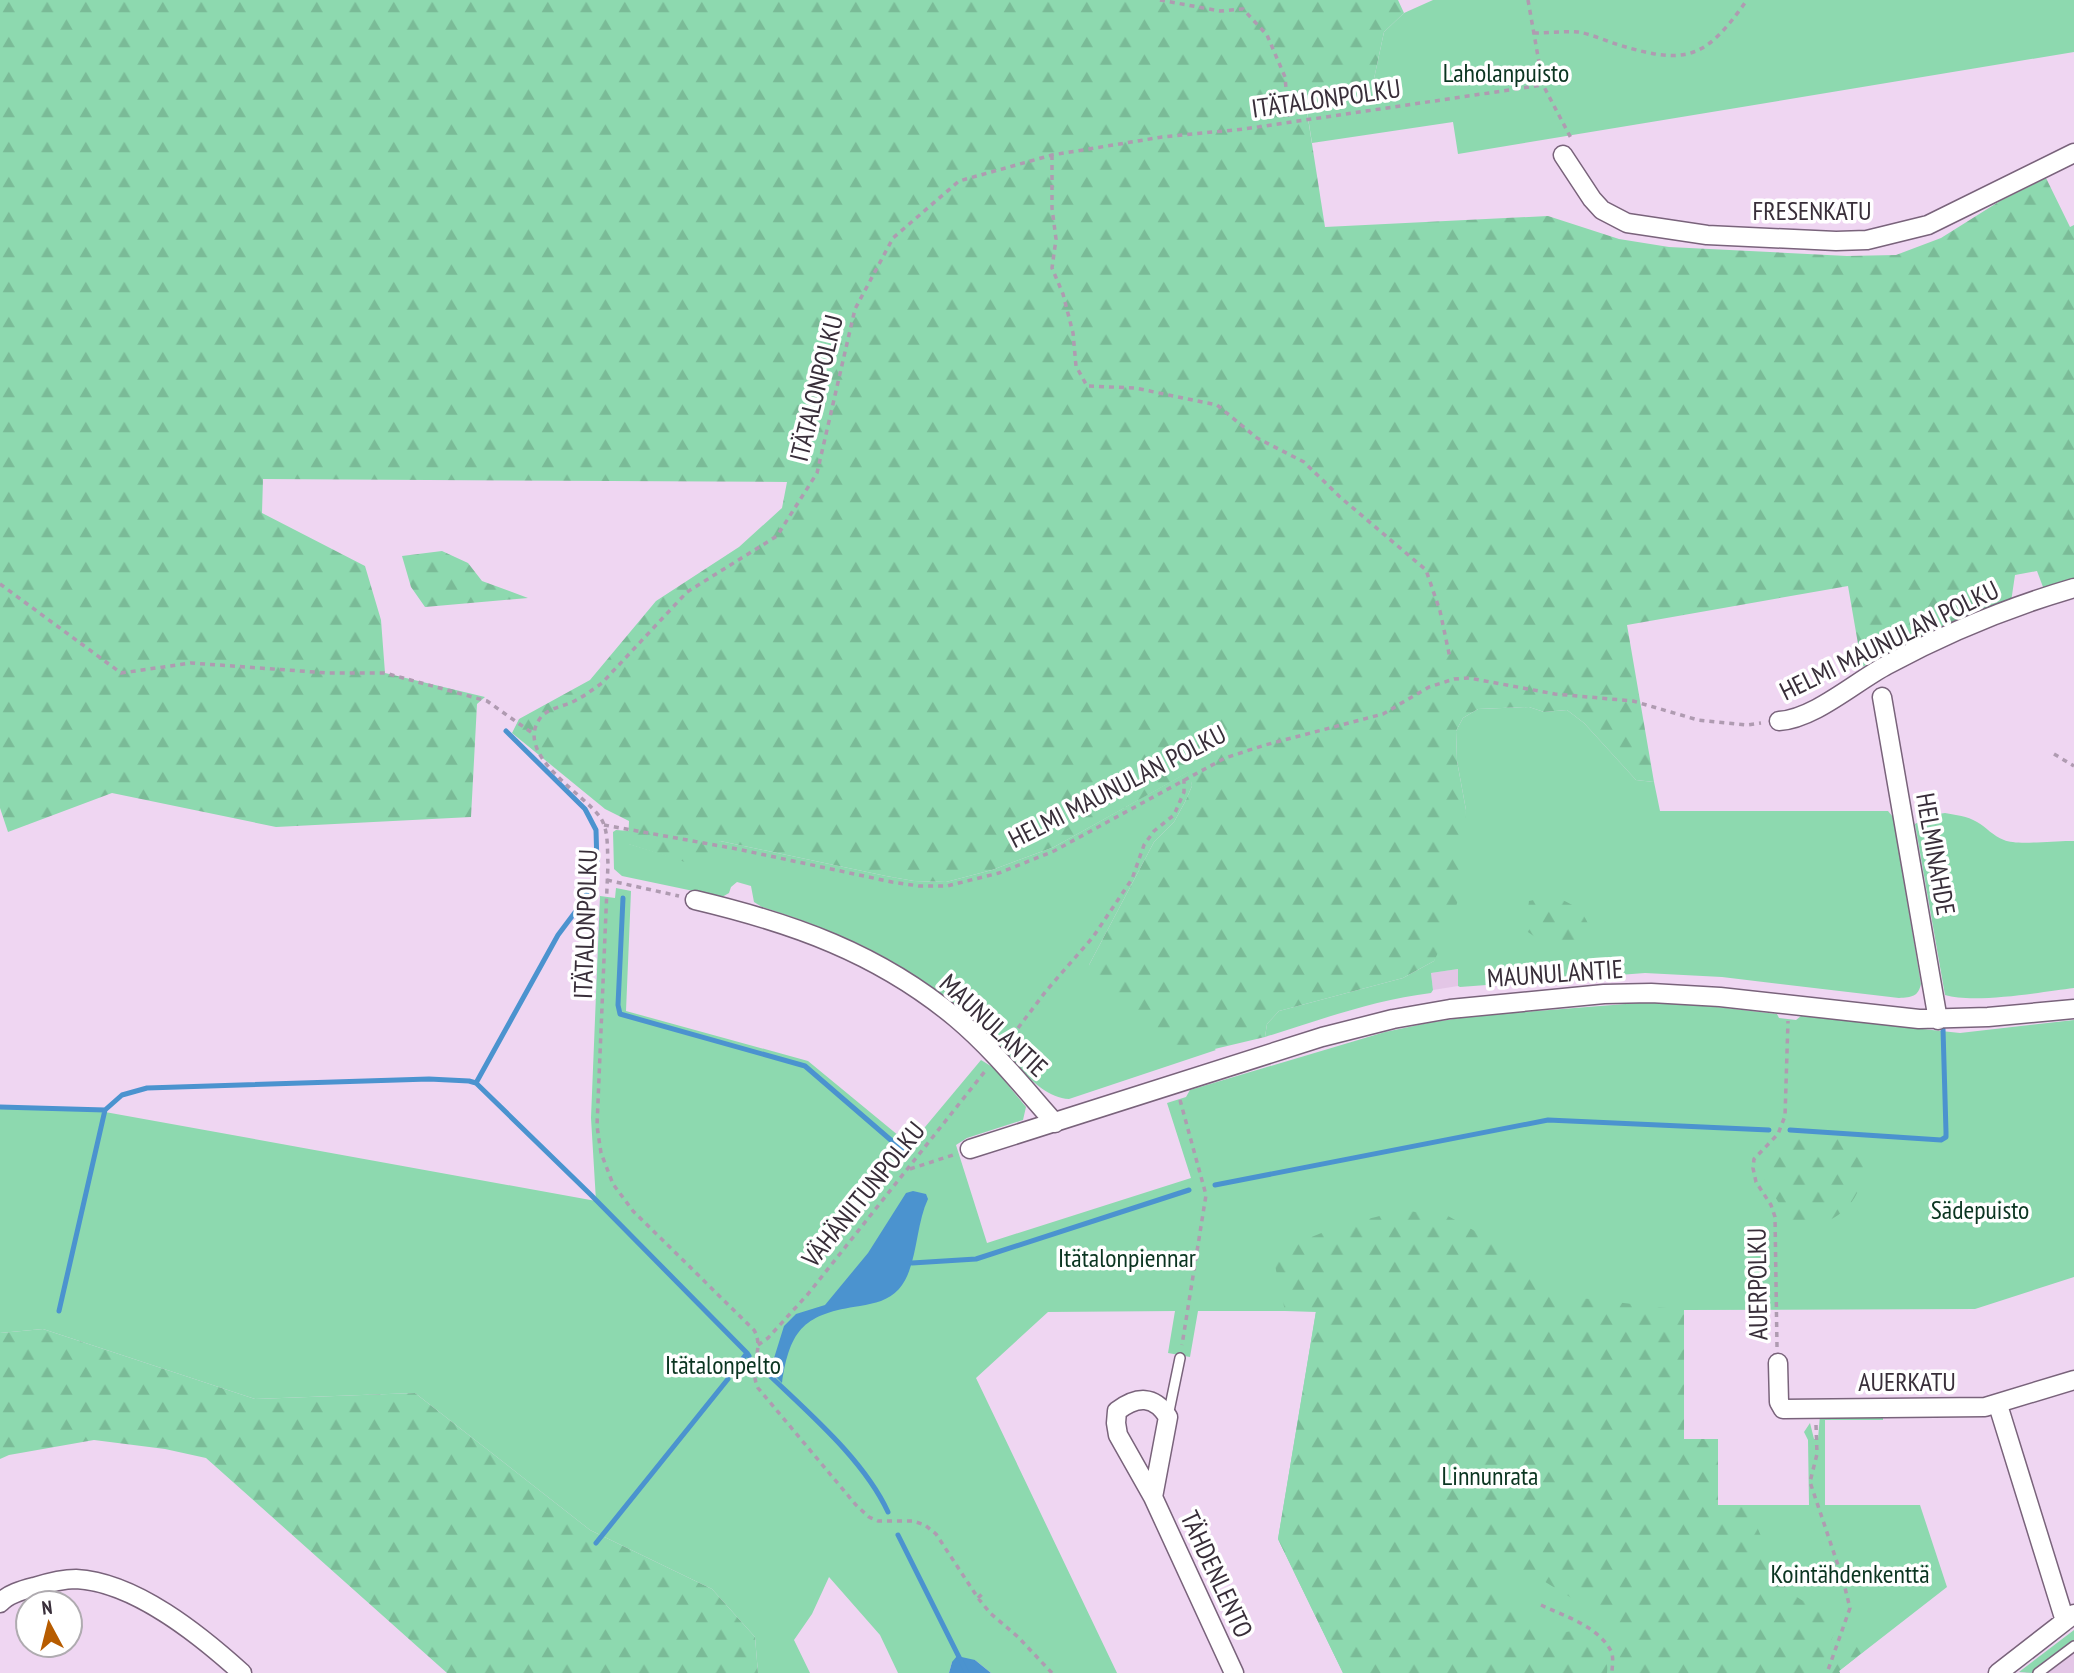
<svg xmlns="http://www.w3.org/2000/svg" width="2074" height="1673" font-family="'PT Sans Narrow',sans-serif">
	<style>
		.built { fill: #e3c6e6 }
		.green { fill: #8dd9af }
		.forest { fill: url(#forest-firs) }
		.water { fill: #4b93cf }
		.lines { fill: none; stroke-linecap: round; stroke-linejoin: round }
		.stream { stroke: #4b93cf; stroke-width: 5 }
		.service-casing { stroke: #79637b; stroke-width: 12 }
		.minor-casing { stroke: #79637b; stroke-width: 21 }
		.path { stroke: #af9bb1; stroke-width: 3.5; stroke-dasharray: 5 5; stroke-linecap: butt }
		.service { stroke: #fff; stroke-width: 9 }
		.minor { stroke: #fff; stroke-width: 18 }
		.labels { text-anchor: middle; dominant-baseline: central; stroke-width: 7; stroke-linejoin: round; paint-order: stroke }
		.park-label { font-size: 26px; fill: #0b3521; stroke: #fff }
		.street-label { font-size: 26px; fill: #382e39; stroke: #fff }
	</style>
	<defs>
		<pattern id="forest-firs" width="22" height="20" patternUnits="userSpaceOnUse" patternTransform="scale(1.75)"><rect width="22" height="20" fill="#8dd9af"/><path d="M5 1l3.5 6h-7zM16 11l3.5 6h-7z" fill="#7abb97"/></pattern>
	</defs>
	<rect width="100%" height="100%" fill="#efd6f2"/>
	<path class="built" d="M1458,969V986L1433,990L1431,973Z
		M2074,1635V1673H2025Z"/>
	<path class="green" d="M1433,0H2074V52L1458,154L1453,122L1312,143L1307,111L1369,102L1384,32L1404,13Z
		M1529,707L1544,712L1567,710L1584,723L1636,780L1654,782L1660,811H1888L1893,817L1921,984C1918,997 1912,997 1899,998L1722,977L1645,973L1460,987L1458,986V969L1431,973L1433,990L1431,993C1374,1000 1319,1020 1265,1037L1267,1024L1279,1011L1403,978L1434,961L1466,810L1457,761L1456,731L1463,718L1478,709Z
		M1190,771L1192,786L1185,802L1174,822L1154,842L1089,965L1216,1050L1069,1099C1034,1097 1004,1046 977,1023C911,964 845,933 762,907L754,902L751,886L737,882L731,887L729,893L722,897L622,876L614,869L613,832L616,830L629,831V844L688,862L720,841L886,876L914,881L946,882L992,870L1054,847Z
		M1945,813C1956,815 1967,816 1977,822C1986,827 1993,836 2004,840C2017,846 2057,840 2074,841V988C2042,992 1974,1004 1945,995L1915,824L1931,815Z
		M616,888L631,891L626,1011L808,1061L910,1145L981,1060L994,1068L1026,1107L1023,1120L967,1138L956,1145L987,1243L1191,1178L1167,1103L1186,1097L1190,1090L1385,1032L1428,1023L1473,1016L1651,1002L1682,1003L1777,1014L1779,1018L1796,1020L1801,1016L1960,1033L2074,1020V1277L1975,1309L1684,1310V1439H1718V1505H1809L1808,1440L1804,1432L1810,1423L1814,1439H1818L1820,1415H1883V1420H1825V1505H1920L1947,1587L1839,1671L1840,1673H1343L1278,1539L1316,1311H1198L1190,1357L1168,1353L1175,1311L1048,1312L976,1378L1117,1673H991L975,1660L952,1662L949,1673H898L880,1635L829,1577L812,1614L794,1640L810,1673H758L755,1637L712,1589L590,1530L415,1393L255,1399L43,1329L0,1333V1107L105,1112L596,1201L591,1118L600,896L615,898Z
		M2074,1630V1642L2033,1673L2019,1672Z"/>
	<path class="forest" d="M0,0H1398L1404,13L1384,32L1369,102L1307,112L1325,227L1548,216L1619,239L1669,247L1847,256L1896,255L1941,238L2000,201L2046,178L2070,227L2074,225V587L2046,595L2037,571L2015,575L2011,602L1972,613L1862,667L1848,586L1627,625L1654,782L1636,780L1584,723L1567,710L1544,712L1529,707L1478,709L1463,718L1456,731L1457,761L1466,810L1464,881L1448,932L1434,961L1403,978L1279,1011L1267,1024L1265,1037L1202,1052L1176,1048L1132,1019L1105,993L1091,978L1089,965L1154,842L1174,822L1185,802L1192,786L1189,772L1054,847L992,870L946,882L914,881L886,876L720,841L710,863H688L628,844L629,821L605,809L512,733L519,719L590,680L656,601L739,547L782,508L787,482L263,479L262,513L365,566L381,620L385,673L485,697L477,704L471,817L276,827L112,793L8,832L0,808Z
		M442,551L468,563L482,581L528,598L425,607L411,587L402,556Z
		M1553,896C1574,905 1583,908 1591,931L1584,946L1570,954L1551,948L1525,930L1529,901Z
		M1793,1134C1812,1135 1842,1133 1856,1148C1864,1156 1865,1168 1862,1178C1854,1217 1819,1229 1784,1230L1780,1205L1764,1179L1761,1165L1786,1139Z
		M1400,1210L1448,1216L1491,1240L1523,1275L1572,1297L1684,1310V1439H1718V1505H1747C1758,1527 1779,1584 1797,1597C1815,1611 1827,1595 1837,1627L1825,1655L1821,1673H1616L1621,1649L1614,1634L1588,1608L1542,1580L1532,1571L1502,1568L1499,1588L1513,1590L1528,1618L1551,1636C1557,1635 1566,1631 1573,1631C1598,1631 1609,1651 1607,1673H1343L1278,1539L1316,1312L1285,1311L1274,1261C1306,1230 1359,1223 1400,1210Z
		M43,1329L255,1399L415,1393L590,1530L712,1589L755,1637L758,1673H447L206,1458L165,1449L94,1440L9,1455L0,1459V1333Z
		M1841,1644H1852L1864,1651L1839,1671L1840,1673H1831L1836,1652Z"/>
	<path class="water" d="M913,1191L926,1194L928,1199C915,1226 918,1267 899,1289C888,1301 875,1303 860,1306C805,1314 790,1328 782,1383L770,1371L784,1326L796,1314L825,1305L868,1253L906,1193Z
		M957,1656L975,1660L991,1673H949L952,1662Z"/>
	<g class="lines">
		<path class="stream" d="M506,731L585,809L596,830L597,865
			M623,898L618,1005L620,1014L805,1066L907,1154
			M476,1083L558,935L582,903L592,883
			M0,1107L105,1110L122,1095L147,1088L429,1079L469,1081L476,1083L590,1194L747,1353
			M1790,1130L1941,1140L1946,1137V1132L1943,1029
			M1215,1185L1548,1120L1769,1130
			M912,1263L976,1259L1189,1190
			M59,1311L105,1110
			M735,1369L747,1353L749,1356
			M764,1370C806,1411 863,1458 888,1512
			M898,1535L967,1673
			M596,1543L728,1379"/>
		<defs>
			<path id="service" d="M1168,1416L1180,1358
				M2038,1673L2074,1646"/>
			<path id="minor" d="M1563,155L1592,199L1602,210L1627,223L1707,235L1836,241L1867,240L1928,225L2074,153
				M1882,697L1938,1020
				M1779,721C1814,719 1855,682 1887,665C1946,633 2009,607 2074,588
				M695,900C792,923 878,953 956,1018C993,1049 1023,1087 1055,1123
				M970,1149L1322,1037L1393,1019L1450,1009L1604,994L1651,993L1720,997L1919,1019L1988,1017L2074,1009
				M1778,1363L1779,1402L1783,1409L1985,1407L2074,1380
				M1998,1405L2065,1621
				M1153,1497L1168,1417C1154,1395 1137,1396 1117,1411L1116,1423L1118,1435L1153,1497L1234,1673
				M0,1603C8,1594 22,1590 34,1587C47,1583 62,1579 76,1579C135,1582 200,1635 242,1673
				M1998,1673L2074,1614"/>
		</defs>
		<use href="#service" class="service-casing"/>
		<use href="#minor" class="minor-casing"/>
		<path class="path" d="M1160,0L1220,11L1243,9L1267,35L1285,77L1289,122
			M1528,0L1543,85L1572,140
			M1534,33C1548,33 1563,31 1578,32C1591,34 1606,41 1619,45C1688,66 1706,58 1747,0
			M1052,155V208L1056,239L1052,268L1063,294L1073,333L1076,366L1087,386L1135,388L1217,405L1257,438L1304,462L1340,497L1426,570L1440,611L1450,658
			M0,584L121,673L191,663L328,673H385L487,701L535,735
			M2054,754L2074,766
			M604,825L737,849L892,882L919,886H947L999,873L1054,851L1225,758L1265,745L1383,714L1429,687L1454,679L1469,678L1555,694L1633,701L1698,720L1747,725L1761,723
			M607,880L679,896
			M1006,1044L1046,991L1093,937L1132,879L1144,845L1154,831L1174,815L1184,792V779
			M1180,1100L1206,1195L1182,1345
			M910,1169L956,1154
			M758,1345L768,1338L808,1294L986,1070
			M1777,1347L1775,1217L1771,1205L1756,1182L1753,1168L1754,1159L1778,1134L1785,1116L1788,1021
			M1816,1425L1817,1454L1810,1482L1843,1580L1850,1608L1827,1673
			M978,1598L985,1591
			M1541,1605C1564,1616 1598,1626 1611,1651C1614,1657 1612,1666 1612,1673
			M1052,1673L1018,1637L990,1613L978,1598L936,1534L925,1525L913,1521H878L869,1517L856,1505L758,1388C748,1368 765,1348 754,1330L633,1211L613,1184L601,1153L597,1126L608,864C607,849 609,830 600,817C583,793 512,754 541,717C548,709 560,707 570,703C582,698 592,690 602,683L687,592L777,536L817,473L855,309L893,238L959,181L1052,155L1162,137L1244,129L1543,85"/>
		<use href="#service" class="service"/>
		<use href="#minor" class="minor"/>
	</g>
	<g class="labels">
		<g class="park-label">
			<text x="1506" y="72">Laholanpuisto</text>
			<text x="1980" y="1209">Sädepuisto</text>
			<text x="1127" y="1257">Itätalonpiennar</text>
			<text x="723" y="1364">Itätalonpelto</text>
			<text x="1490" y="1475">Linnunrata</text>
			<text x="1850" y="1573">Kointähdenkenttä</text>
		</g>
		<g class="street-label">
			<text transform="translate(1326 98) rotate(-8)">ITÄTALONPOLKU</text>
			<text x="1812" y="210">FRESENKATU</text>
			<text transform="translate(816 388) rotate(-76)">ITÄTALONPOLKU</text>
			<text transform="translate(1889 640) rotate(-26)">HELMI MAUNULAN POLKU</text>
			<text transform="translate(1117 786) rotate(-27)">HELMI MAUNULAN POLKU</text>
			<text transform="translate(1936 854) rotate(80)">HELMINAHDE</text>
			<text transform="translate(585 924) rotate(-88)">ITÄTALONPOLKU</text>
			<text transform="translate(1555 973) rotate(-4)">MAUNULANTIE</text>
			<text transform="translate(994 1025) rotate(43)">MAUNULANTIE</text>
			<text transform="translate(863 1194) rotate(-51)">VÄHÄNIITUNPOLKU</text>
			<text transform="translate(1757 1284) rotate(-91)">AUERPOLKU</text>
			<text x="1907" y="1381">AUERKATU</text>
			<text transform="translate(1217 1574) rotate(65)">TÄHDENLENTO</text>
		</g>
	</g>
	<g transform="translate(49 1624) rotate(353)"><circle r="33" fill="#ffffff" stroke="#afabb0" stroke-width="2"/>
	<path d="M0-5L12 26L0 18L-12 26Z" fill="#b75c00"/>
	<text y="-10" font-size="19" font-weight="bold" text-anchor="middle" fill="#382e39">N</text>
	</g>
</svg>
